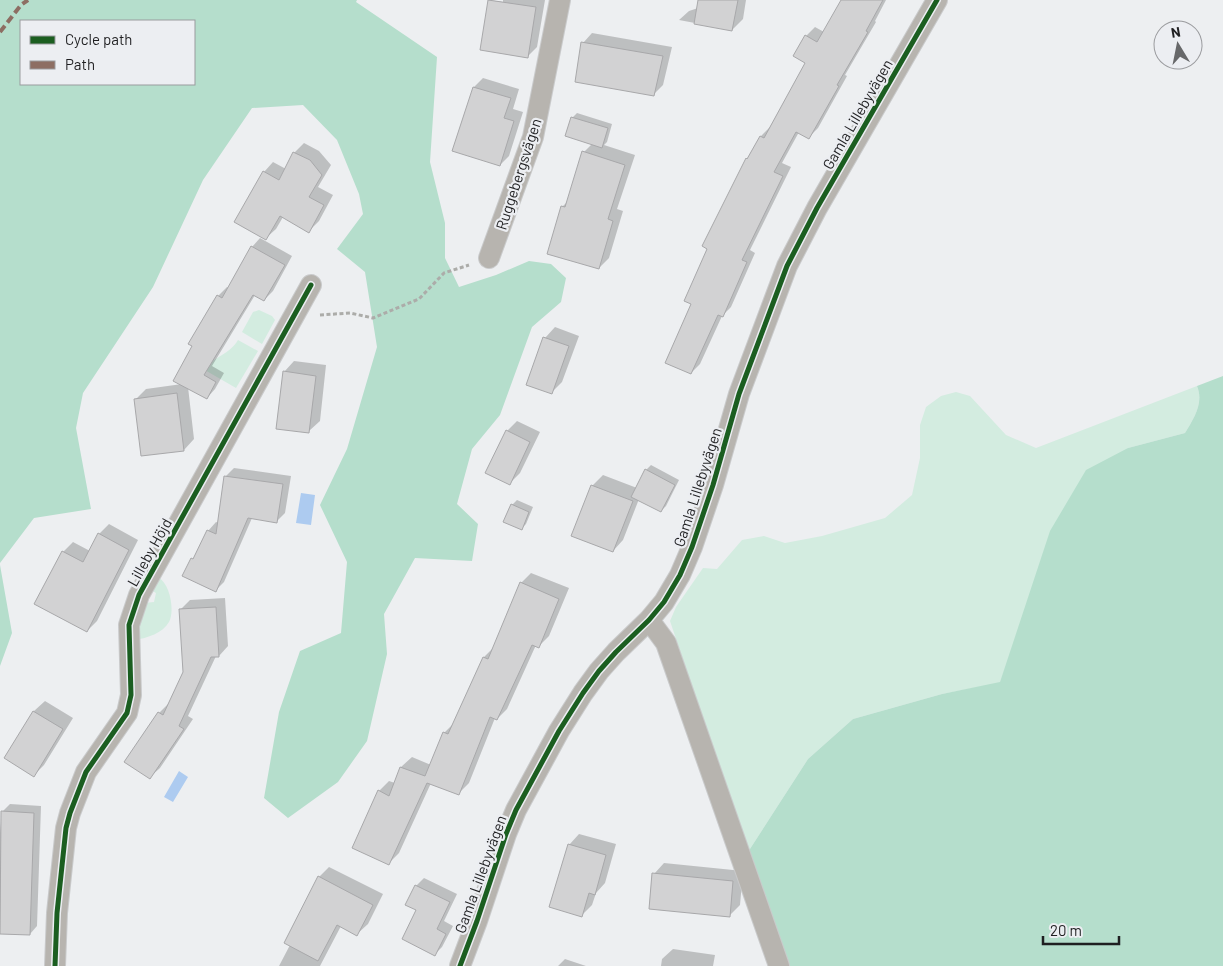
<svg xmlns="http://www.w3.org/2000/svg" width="1223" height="966" font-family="Barlow,sans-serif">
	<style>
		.green { fill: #d3ece0 }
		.forest { fill: #b5decc; fill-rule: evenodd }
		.water { fill: #adcbf0 }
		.shadow { fill: #0003 }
		.building { fill: #d2d2d3; stroke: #a8a8aa }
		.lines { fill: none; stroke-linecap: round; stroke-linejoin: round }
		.street-casing { stroke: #c9cacb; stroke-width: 22 }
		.path { stroke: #acaca9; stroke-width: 3; stroke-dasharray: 4 2.5; stroke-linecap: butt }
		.street { stroke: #b7b4af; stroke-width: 20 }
		.quiet { stroke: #8d6e63; stroke-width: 4; stroke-dasharray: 8 4; stroke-linecap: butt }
		.cycleway-casing { stroke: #eceef2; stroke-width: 8 }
		.cycleway { stroke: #1b5e20; stroke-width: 5 }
		.labels { text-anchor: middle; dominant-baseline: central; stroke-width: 4.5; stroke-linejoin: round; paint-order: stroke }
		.street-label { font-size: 15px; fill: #1f1f21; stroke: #eceef2 }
	</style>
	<rect width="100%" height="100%" fill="#edeff1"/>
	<path class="green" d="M259,310L272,316L275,320L262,344L242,332L253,312Z
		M238,340L258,351L236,388L203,369C214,357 230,354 238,340Z
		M1197,386C1204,403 1194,418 1185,433L1128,448L1035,581L1000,683L942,694L853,719L808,759L748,852L670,621L676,607L703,568L717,569L742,540L764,536L785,543L822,536L885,518L912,495L920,458V425L926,407L941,396L956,392L970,396L1006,435L1036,448Z
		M159,578C170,584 175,611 169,622C163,633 147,638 135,640L144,603L154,602L156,593L151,590Z"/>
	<path class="forest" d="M0,0H357L356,2L437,57L430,162L445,223V258L459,287L496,275L529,261L551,264L566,278L561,302L532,327L500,415L472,449L457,504L478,524L472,561L415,558L384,614L387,654L367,741L338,782L288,818L264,798L279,712L300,651L341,633L347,562L320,505L347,449L377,347L365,272L337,249L363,214L359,194L337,140L303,105L252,108L203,180L153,287L83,393L76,428L91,509L34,518L0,563ZM21,21H194V84H21Z
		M1223,376V966H787L748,852L808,759L853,719L942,694L1000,682L1050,531L1086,470L1128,448L1185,433C1194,418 1204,403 1197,386Z
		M0,565L12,633L0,666Z"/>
	<path class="water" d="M301,493L315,495L311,525L296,523Z
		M179,771L188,777L173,802L164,797Z"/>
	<path class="shadow" d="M489,0L503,2V0H545L537,47L528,56L481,49Z
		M699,0H746L743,19L732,30L679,20L689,11L698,8Z
		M843,0H886L875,21L876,22L845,75L847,76L818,128L809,137L799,132L782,163L791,167L750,250L755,253L731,307L722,316L700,364L691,373L692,303L709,248L704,246L747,159L761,136L770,127L807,63L806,36L815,27L824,32Z
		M592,33L672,47L663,85L653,95L583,43Z
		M483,78L519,89L513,109L523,112L509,156L500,165L453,150L474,87Z
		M577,113L612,124L607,142L604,145L635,155L617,209L623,211L609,258L599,268L562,207L568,201L584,152L592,144L572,118Z
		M304,143L319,151L331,165L318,187L333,195L319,221L309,231L283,217L276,229L266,238L264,172L273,162L286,169L294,153Z
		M260,238L292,256L273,291L264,300L255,295L212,366L224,373L215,389L207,398L188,387L194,439L184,450L136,399L146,389L182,384L218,296L227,287L229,288L252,247Z
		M555,327L579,336L562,382L552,392L545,338Z
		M294,361L326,365L320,421L309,431L284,372Z
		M517,421L540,432L520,473L510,483L507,431Z
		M651,465L679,480L666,506L661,511L639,499L623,540L613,551L592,486L603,475L637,488L646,470Z
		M234,468L291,476L285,513L277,521L252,518L224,582L216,590L184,576L208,531L216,522L219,523L226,476Z
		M517,500L533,507L526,524L521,529L512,505Z
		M109,524L138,540L97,621L87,631L63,552L73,542L90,551L99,534Z
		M531,573L569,588L549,636L539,646L536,645L507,709L497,719L495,718L469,783L458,794L431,783L399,853L389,863L379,791L389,781L395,783L401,767L412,757L431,765L444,733L455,722L484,657L494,647L521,583Z
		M225,598L228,646L219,656H216L188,716L193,719L160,768L150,777L159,713L169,703L184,672L180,610L190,600Z
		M45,701L73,718L44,765L34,775L6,758L34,711Z
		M10,804L41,806L37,926L30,934L0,932V833L2,812Z
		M579,834L616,844L605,883L596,893L592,905L582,915L569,845Z
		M664,863L743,871L740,905L730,915L654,874Z
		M329,867L383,894L368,924L357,934L341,926L320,966H279L290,945L319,877Z
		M424,878L457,894L444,921L453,926L442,947L435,954L418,910L416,886Z
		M673,949L715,955L713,966H661L662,959Z
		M565,959L586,966H558Z"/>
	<path class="building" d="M488,0L536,7L528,58L480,50Z
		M698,0H738L732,31L694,24Z
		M841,0H883L866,31L868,32L837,85L839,86L809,139L796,132L774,172L783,176L742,260L747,262L723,317L718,315L691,374L665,363L691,304L684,301L707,249L702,246L746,158L747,159L760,136L764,138L805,63L793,56L805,35L817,42Z
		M581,42L663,56L654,96L575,82Z
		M473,87L511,98L504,118L514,121L500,166L452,151Z
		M571,117L608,128L602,148L565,136Z
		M582,151L625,165L608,219L613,221L599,269L547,254L561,206L565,207Z
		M293,152L310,160L322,175L309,197L324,205L309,233L280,216L266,240L234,222L263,171L279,180Z
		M251,246L285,265L264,301L253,295L204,375L216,382L207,399L173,381L192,346L188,344L217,295L222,298Z
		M543,337L569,346L552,394L526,385Z
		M283,371L316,376L309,433L276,429Z
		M177,393L184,451L141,456L134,399Z
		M506,430L530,442L510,485L485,473Z
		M645,469L675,485L661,512L631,497Z
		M224,476L283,484L277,523L248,518L216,592L182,576L191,558L193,559L207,530L216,534Z
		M591,485L633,501L613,552L571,536Z
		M511,504L529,512L522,530L503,522Z
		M98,533L129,550L87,632L34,604L62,551L83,562Z
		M520,582L559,599L539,648L532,645L497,720L490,717L459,795L427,783L389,865L352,848L378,790L389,796L400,767L425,776L443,732L448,734L483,657L488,659Z
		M216,607L219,657H211L179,726L184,729L150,779L124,762L158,712L163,715L183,672L179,609Z
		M33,711L63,729L34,777L4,758Z
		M1,811L34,813L30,935L0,934Z
		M568,844L606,855L595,895L589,893L582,917L549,907Z
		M652,873L733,881L730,917L649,909Z
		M318,876L373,905L357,936L337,925L318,961L284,943Z
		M415,885L450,902L437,929L446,934L435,956L402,939L416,910L405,905Z"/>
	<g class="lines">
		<defs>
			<path id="street" d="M489,258L533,137L560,0
				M649,620L666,643L779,966
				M55,966L57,913L66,828L70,813L86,772L127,713L131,695L129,625L139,595L311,285
				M460,966L477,921L506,834L516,810L559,731L583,693L599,671L616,652L649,620L664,602L680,575L692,547L713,485L739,394L787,266L817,208L937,0"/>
		</defs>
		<use href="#street" class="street-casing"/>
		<path class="path" d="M320,315L350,313L373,318L419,299L444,273L469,265"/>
		<use href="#street" class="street"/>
		<path class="quiet" d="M0,32L21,5L28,0"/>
		<defs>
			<path id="cycleway" d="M55,966L57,913L66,828L70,813L86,772L127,713L131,695L129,625L139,595L311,285
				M460,966L477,921L506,834L516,810L559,731L583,693L599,671L616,652L649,620L664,602L680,575L692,547L713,485L739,394L787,266L817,208L937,0"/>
		</defs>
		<use href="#cycleway" class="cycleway-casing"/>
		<use href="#cycleway" class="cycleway"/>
	</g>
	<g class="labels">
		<g class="street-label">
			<text transform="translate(857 114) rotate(-60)">Gamla Lillebyvägen</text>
			<text transform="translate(518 174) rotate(-72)">Ruggebergsvägen</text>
			<text transform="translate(697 487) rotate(-72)">Gamla Lillebyvägen</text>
			<text transform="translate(149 552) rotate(-61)">Lilleby Höjd</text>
			<text transform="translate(480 874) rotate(-70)">Gamla Lillebyvägen</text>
		</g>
	</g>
	<rect x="20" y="20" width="175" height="65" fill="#eceef2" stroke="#9a9b9e"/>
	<rect x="30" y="36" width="25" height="8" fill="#1b5e20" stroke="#9a9b9e"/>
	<text x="65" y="45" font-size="15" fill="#1f1f21">Cycle path</text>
	<rect x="30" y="61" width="25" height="8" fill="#8d6e63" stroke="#9a9b9e"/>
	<text x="65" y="70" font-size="15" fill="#1f1f21">Path</text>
	<g transform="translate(1178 45) rotate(350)"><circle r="24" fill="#eceef2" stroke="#9a9b9e"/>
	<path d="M0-4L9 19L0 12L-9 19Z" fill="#67686a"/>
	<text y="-8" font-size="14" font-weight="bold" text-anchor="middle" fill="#1f1f21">N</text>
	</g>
	<path d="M1043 936v8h76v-8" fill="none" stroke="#1f1f21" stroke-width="2.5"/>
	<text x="1050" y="936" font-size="15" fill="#1f1f21" stroke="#eceef2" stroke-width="4" paint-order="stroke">20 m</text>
</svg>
